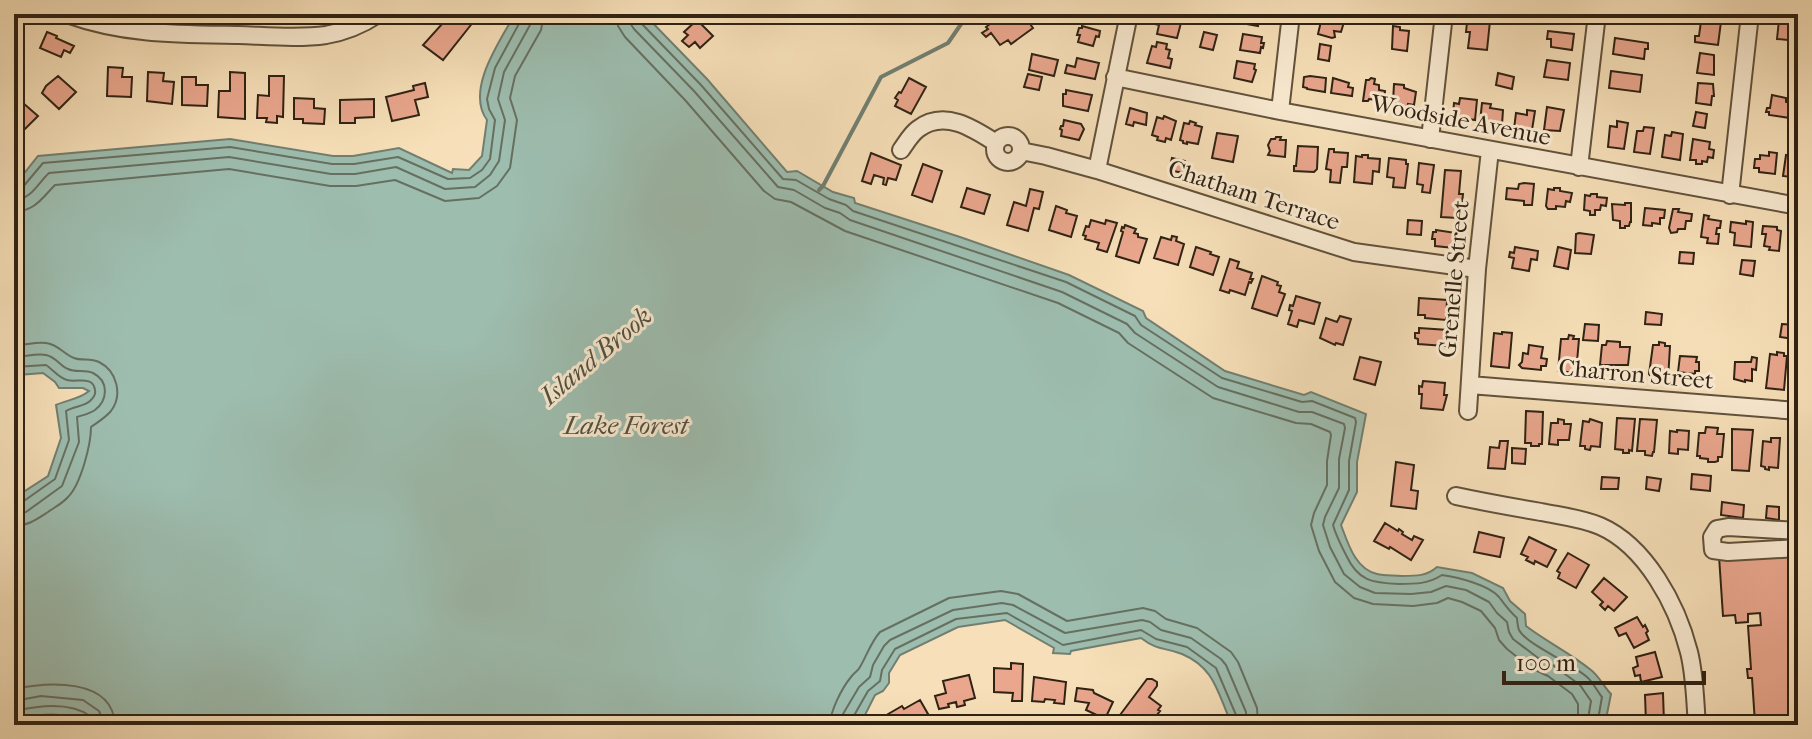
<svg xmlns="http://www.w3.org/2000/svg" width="1812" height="739" font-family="'IM FELL French Canon',serif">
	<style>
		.water { fill: #9dbdaf; stroke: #717f71; stroke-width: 2 }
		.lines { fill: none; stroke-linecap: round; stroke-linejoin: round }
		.shore { stroke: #667061; stroke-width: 2 }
		.stream { stroke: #717f71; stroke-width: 4 }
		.building { fill: #eaa78e; stroke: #2f2213; stroke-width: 2 }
		.minor-casing { stroke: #61523c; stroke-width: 20 }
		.minor { stroke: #faebd2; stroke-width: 16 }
		.labels { text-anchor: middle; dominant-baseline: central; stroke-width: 6; stroke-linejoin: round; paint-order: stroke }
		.street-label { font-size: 24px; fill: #2f2213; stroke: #faebd2 }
		.water-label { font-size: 26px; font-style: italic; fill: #505042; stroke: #faebd2 }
	</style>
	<rect width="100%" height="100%" fill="#f7e0b9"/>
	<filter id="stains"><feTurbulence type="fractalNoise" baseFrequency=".0025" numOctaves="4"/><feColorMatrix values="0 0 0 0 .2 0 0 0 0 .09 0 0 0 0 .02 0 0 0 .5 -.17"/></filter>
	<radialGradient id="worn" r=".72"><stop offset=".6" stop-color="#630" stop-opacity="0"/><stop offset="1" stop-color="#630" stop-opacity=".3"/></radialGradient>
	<path class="water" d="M515,14H644L707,79L787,172L797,171L833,192L854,198L855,203L960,237L1069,275L1143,311L1146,318L1225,371L1304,395L1311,392L1366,414L1357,462V492L1341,525C1348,543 1355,569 1377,574C1385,576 1394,575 1402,576C1416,576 1427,576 1437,567L1472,573L1503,588L1510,601L1525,614L1526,626C1547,642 1570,653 1591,670C1599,676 1604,687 1611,694L1607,714L1608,725H1228L1229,718C1217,690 1213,667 1182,654C1164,647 1158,651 1141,638L1071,651L1070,654L1053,653L1054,648L1005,620L958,627L900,655L889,673V683L883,691L875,695L863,719L857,725H90C66,710 40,714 14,719V498L48,476L61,438L56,405C67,400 80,399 89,391L83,388H59L55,382L43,373L18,375L14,374V186L38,156L230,139L333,156H353L399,148L452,173L453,169L469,170L482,156L487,120C465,90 500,41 515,14Z"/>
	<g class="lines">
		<path class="shore" d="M617,14L618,26L625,37L685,100L764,191L775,199L791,202L845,231L1058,303L1119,333L1128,343L1213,398L1296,423L1311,424L1330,432L1331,435L1327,461V485L1314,513L1311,525L1319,551L1335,582L1354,598L1373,604L1413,606L1437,603L1448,598L1462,602L1481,611L1495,628L1499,640L1507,649L1531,668L1548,676L1572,694L1578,704V725
			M629,14L630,23L634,29L694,91L778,187L794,190L825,208L840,213L850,220L1062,292L1127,324L1135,333L1218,387L1299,412H1312L1344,424L1345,428L1339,459V488L1325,517L1323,525L1330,547L1344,574L1360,587L1375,593L1411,594L1431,592L1446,586L1466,590L1489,602L1497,613L1507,622L1509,632L1513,639L1538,658L1554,666L1580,685L1591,701L1589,713L1590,725
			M639,14L641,23L701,85L783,179L796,180L829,199L846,205L853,211L1066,282L1135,316L1141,325L1222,378L1302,402L1312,401L1355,418L1356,422L1349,461V490L1333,525C1336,536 1341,545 1346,555C1358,581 1372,583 1399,584C1416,584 1428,584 1442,575C1457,577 1489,585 1499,597C1505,605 1509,611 1517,618C1517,620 1518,628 1519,630C1527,645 1572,663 1587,677C1593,682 1597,691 1602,697L1599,714L1600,725
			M14,190L22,188L43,163L230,147L332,164H354L398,157L448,179L470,178L482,170L490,159L495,120L489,109L487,99L495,68L521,20L522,14
			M14,200C32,199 37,184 49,173L229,157L331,174H355L396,167L445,189L475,187L490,175L499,161L505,120L498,99L504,72L530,25L532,14
			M14,212C35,211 42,198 55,185L229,169L330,186H356L395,180L445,201L479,198L497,186L510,168L517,120L510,98L515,76L541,30L544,14
			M14,345C25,345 35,342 46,343C58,344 63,354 74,358C82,361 90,358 99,362C117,371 123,395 111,411C105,418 98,422 91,427C91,444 81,484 68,497C63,503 55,507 48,512C37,519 28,526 14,526
			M14,357C24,357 36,353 46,355C56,357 60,366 68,369C76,373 85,369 93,373C109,381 108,400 95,410C89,414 83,415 77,417L79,442L62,486L26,512L14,514
			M14,367L46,365C52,369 60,379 67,380C76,383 93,375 95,390C96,395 93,398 90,401C83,407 74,406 66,411L69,440L55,479L21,503L14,504
			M14,689C47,682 113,677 115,725
			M14,701L41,696L83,700L99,711L102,718L103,725
			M14,711C38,706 69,701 90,716L93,725
			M830,725C830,711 842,688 851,677C855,672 858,671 860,667C867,655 871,642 880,632L949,598L1001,591L1018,594L1067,621L1143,608L1155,611L1166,619L1197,628L1231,652L1238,662L1257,708L1258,725
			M842,725L843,714L859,687L870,677L873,665L884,646L890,640L953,610L1002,603L1013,605L1065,633L1142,620L1150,622L1161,630L1191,638L1221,659L1226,665L1246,712V725
			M852,725V719L868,691L880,681L882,670L895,649L956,619L1007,613L1063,645L1141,630L1156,639L1187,647L1216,668L1236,715V725"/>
		<path class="stream" d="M819,190L823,186L881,77L948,43L968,14"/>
	</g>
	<path class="building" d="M451,14H465L474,21L443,60L423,45Z
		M1010,14H1014L1019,20L1024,16L1033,28L1011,44L1008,40L1000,45L991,33L986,37L982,33L988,29L986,27L999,17L1002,20Z
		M1162,14L1182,19L1177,38L1157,34L1159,25L1155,24L1156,19L1160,20Z
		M1243,14H1260L1258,26L1241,23Z
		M1468,14H1491L1494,16V21H1490L1487,50L1468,48L1470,32H1466Z
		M1550,14H1577L1575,23L1550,20Z
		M1702,14H1722L1718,45L1695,42V36H1699Z
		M1322,17L1344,22L1341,32L1334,31L1335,37L1332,38L1318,34Z
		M697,20L713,36L700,48L695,42L689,47L682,41L688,35L684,32Z
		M1779,20L1798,22V41L1777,39Z
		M1082,26L1100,31L1099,37L1096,36L1093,46L1078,42L1080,35H1077L1079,28H1082Z
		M1393,26L1400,27V30L1409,31L1407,51L1392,49Z
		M1548,31L1574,34L1572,50L1551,47V39H1547Z
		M47,32L57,36L56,38L74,46L70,53L64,50L61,57L40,48Z
		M1204,32L1217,35L1213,50L1200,47Z
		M1243,34L1262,37L1261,43H1264L1263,48L1261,47L1260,53L1240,50Z
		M1615,38L1648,43V49H1645L1644,59L1613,54Z
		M1157,42L1167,44L1166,49L1170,50L1168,58L1172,59L1170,68L1147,63L1152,46L1156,47Z
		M1320,44L1331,46L1329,61L1318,59Z
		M1700,53L1714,55V75L1697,73Z
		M1032,54L1058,60L1054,76L1029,70Z
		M1077,58L1099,63L1095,79L1065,73L1067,65L1075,67Z
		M1547,60L1570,63L1568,80L1544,77Z
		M1237,61L1255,64L1254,69L1256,70L1252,82L1234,78Z
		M108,67L123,68L122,77H132L131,97L107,96Z
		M1611,71L1642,75L1640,92L1609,88Z
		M148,72L164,73L163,81L174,82L172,104L147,101Z
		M230,72L245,73V119L218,117L219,91H230Z
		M1498,73L1514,77L1512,89L1496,85Z
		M1028,74L1042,77L1039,90L1024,87Z
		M58,76L76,92L59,109L42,93L46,86Z
		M269,76H284L283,117L277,116V123L266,122L267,118H257L258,95L269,96Z
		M1310,76L1326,78L1325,92L1307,89V88L1303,87L1304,77Z
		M182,77H196V85H208L207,106L182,105Z
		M909,78L926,87L911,114L895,106L898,100L895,98L899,92L901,93Z
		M1333,78L1349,83L1348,87L1353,88L1352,96L1331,93Z
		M1371,78L1375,79L1374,84L1379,85V90L1385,91L1384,101L1369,99L1368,101H1363L1366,80H1369Z
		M425,83L428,97L415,100L419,115L392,121L386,97L414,90L413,86Z
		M1698,83L1713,84L1714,96H1712L1711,105L1696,103Z
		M1394,84L1404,85V88L1416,92L1414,105L1408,104L1407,110L1401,109L1402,104L1393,102Z
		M1066,90L1092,95L1088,111L1063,106V94H1066Z
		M1772,95L1786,98V102L1792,103L1790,118L1769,115V112H1766L1767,108H1770Z
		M15,96L38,116L23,131L14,123Z
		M294,98L314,99V108L325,109L324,124L303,123V119H294Z
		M1460,98L1477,100L1475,120L1457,117L1458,115L1453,114L1454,103L1459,104Z
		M374,99V117L355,118V123H340V100Z
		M1482,103L1491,104L1490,108L1503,110L1502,125L1480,122Z
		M1547,107L1564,110L1560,131L1544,130Z
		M1130,108L1147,113L1146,125L1134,122L1133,126L1126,124Z
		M1527,110L1535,111L1532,130L1514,129L1516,113L1527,115Z
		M1696,112L1707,114L1705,128L1693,126Z
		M1164,116L1176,121L1171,140L1166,138L1165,142L1157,140L1158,137L1152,135L1157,117L1163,119Z
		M1064,120L1081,124L1084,129L1079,140L1061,136L1062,130L1060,129L1061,126H1063Z
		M1190,121L1196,123L1195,125L1202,127L1198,144L1187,142V144L1183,143V141L1180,140L1184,123L1189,124Z
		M1617,121L1628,123L1624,149L1608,147L1610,126L1617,127Z
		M1644,127L1654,128L1650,154L1634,152L1637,131H1643Z
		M1672,132L1683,134L1680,160L1662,157L1665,135L1671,136Z
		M1217,133L1238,136L1233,162L1212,158Z
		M1276,137H1281L1280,140H1286L1285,157L1268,155L1270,151L1268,145L1271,139H1275Z
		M1693,139L1710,142L1709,149L1714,150L1713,158L1708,157L1707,162L1702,161V164H1696V160H1690Z
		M1298,146L1318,147L1317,169L1314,172L1294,171V166H1296Z
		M1329,149H1334V152L1348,153L1347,167H1342L1340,183L1330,182L1331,170L1326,169Z
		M1769,152L1777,153L1775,174L1759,172V168H1754L1755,159H1760V155L1769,156Z
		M871,153L901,165L896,180L888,178L886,185L883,184L884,178L874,175L871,184L862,181Z
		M1362,155H1368V158L1380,159L1379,172L1373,171L1372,184L1354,182L1356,156L1362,157Z
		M1786,155L1795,157V161H1798V178H1795V181L1790,180L1791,177L1783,176Z
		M1172,158L1185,161L1183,173L1169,170Z
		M1389,158L1406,160V164H1408L1405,188L1393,187L1394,178L1387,177Z
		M1419,163L1434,165L1430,193L1422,192L1423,185L1417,184Z
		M923,164L942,171L932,202L912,195Z
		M1445,170L1461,171L1459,194H1463L1462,204L1459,203L1458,218L1441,217Z
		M1524,183L1534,184L1532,205H1524V201L1506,199L1507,188L1518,189L1519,184Z
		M967,188L990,195L984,214L961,207Z
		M1554,188H1560V191L1572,193L1570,202L1566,201L1565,207L1556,206V209H1548L1546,206L1548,189L1554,190Z
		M1030,189L1043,192L1039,209L1034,208L1028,231L1007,225L1014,202L1026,206Z
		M1591,194H1597V197L1607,198L1606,206L1601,205L1600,210H1595V215H1590V211L1584,210L1585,195L1590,196Z
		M1625,203H1631V222H1630L1629,226H1625V228H1620V221L1613,220L1612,204L1625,205Z
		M1056,206L1067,210L1066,213L1077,216L1071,237L1049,230Z
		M1645,208L1665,210L1664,218H1660V224L1652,223V226L1643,225Z
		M1673,209H1679L1678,212L1692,214L1691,221H1686L1685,229H1678L1677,232L1671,233L1669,228Z
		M1704,215L1709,216L1708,219L1721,221L1720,228H1717L1716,234H1719L1718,244L1707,243L1708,238L1701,237Z
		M1091,220L1105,224L1106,220L1117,223L1107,252L1097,249L1099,243L1085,239L1086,236L1083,235L1086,226L1089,227Z
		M1408,220L1422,221L1421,235L1407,234Z
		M1746,221L1753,222L1751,247L1734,245L1735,233L1730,232L1731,222L1746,224Z
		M1125,225L1136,229L1134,233L1138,234V237L1147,239L1139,263L1116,256L1123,232L1121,231L1122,227L1124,228Z
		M1763,226L1777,227V230L1781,231L1779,251L1769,250L1770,247L1764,246L1766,234H1762Z
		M1436,230L1456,233L1454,248L1435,246V239H1432L1433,232H1436Z
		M1579,233L1594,235L1591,254L1575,253L1576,234Z
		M1172,236L1177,237L1176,241L1184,244L1178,265L1154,258L1161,237L1171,240Z
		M1196,247L1211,252L1210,254L1219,257L1213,275L1190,267Z
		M1515,247L1538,251L1537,260L1531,259L1529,271L1512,268L1514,258L1509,257L1510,252L1514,253Z
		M1558,247L1571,250L1568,269L1554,266Z
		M1680,252L1694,253L1693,264L1679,263Z
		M1230,259L1239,262L1237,268L1252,273L1250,279H1253L1251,283L1249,282L1245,295L1230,290L1229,293L1220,290Z
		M1742,260L1755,261L1753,276L1740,274Z
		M1262,276L1278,282L1277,285L1281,286L1279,292L1285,294L1277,316L1252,308Z
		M1296,296L1320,303L1314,324L1299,320L1297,327L1288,324L1292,311L1289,310L1290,305L1293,306Z
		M1419,298L1447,300L1446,320L1425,318V315H1418Z
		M1646,312L1662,314L1661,325L1645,324Z
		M1340,316L1351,319L1343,345L1336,343L1335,345L1320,338L1326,318L1337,322Z
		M1585,324L1599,325L1598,341L1583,340Z
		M1782,324L1796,325L1794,339L1780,337Z
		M1419,328L1448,330V337H1445V346L1418,344V339L1415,338V333H1419Z
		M1502,332L1512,333L1509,368L1491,366L1494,333L1502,334Z
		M1569,335L1574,336L1573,339H1579L1576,373L1558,371L1561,339H1568Z
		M1607,341L1620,342V347H1630L1628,365H1600L1602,345H1606Z
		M1659,342L1665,343V346H1670L1668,380L1652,378L1649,374L1653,345H1659Z
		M1529,345L1543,347L1541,358L1547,359L1546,366H1541V370L1522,368L1519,365L1522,362L1523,353L1528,354Z
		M1777,352L1784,353V356H1787L1784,390L1766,388L1770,354L1777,355Z
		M1680,356L1697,357L1696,362H1699V371H1695V374L1678,372Z
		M1360,357L1381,362L1375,385L1354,379Z
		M1752,357L1757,358L1756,370L1752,369V381L1745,380V382L1734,379L1735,362H1751Z
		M1423,381L1445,383L1444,395H1447L1443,410L1421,408L1422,394H1419V386L1422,387Z
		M1526,411L1543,412L1542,444H1539V446H1531V443H1525Z
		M1617,418L1635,419L1632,451L1629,450V453H1623V450L1615,449Z
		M1558,419L1564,420V424H1571L1569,440H1558V445L1549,444L1551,423H1558Z
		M1590,419L1602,423L1600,447L1591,446L1590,450L1585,449V446H1580L1583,421L1589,422Z
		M1640,419L1657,420L1654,452H1653L1652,456L1645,455V451H1637Z
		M1706,427L1718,428L1717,434H1724L1722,457H1718V461L1715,462H1708V459L1700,458V456H1697L1699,433H1705Z
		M1732,429L1753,430L1749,471L1732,470Z
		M1677,430L1689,431L1688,450L1678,449V454L1669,453L1670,431L1677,432Z
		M1771,438H1780L1778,468L1769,467V470L1765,469V467L1761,466L1763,441L1771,442Z
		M1500,441H1508L1505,469L1488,468L1490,447L1499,448Z
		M1512,448L1526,449L1525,464L1512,463Z
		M1396,462L1414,465L1411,490L1418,491L1416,509L1391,506Z
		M1692,474L1711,476L1710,491L1691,489Z
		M1602,477L1619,478L1618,489H1601Z
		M1647,477L1661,479L1659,491L1646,489Z
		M1722,502L1744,505L1743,518L1721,515Z
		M1767,506L1779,507V520L1766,518Z
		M1385,523L1398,531L1399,529L1403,532L1402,534L1412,540L1414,536L1423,540L1411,560L1390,547L1389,549L1374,541Z
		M1479,532L1504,538L1500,557L1474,552Z
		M1529,537L1556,550L1547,567L1535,561L1534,564L1526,560L1528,557L1521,554Z
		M1792,551L1798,635V720L1755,723L1752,678H1748L1747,669H1751L1748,626L1761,625L1760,613L1748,614V622L1736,623L1735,615L1723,616L1719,556Z
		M1568,553L1589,565L1576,588L1558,578L1560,573L1557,571Z
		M1604,578L1627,597L1614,611L1608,606L1605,610L1600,605L1603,602L1592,592Z
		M1637,617L1643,627L1645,625L1648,631L1646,633L1649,640L1634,648L1626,633L1619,636L1615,628Z
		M1655,652L1662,677L1641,682L1640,675L1635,676L1633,668L1638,666L1636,657Z
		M1011,663L1023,664L1022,701H1012L1013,693L994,692V668L1011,669Z
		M969,675L975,698L964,701L965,705L957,707L956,702L948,704L949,707L939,709L935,696L946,693L943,681Z
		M1034,677L1066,682L1064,704L1054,703L1055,700L1045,699L1044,702L1032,701Z
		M1147,679H1152L1157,682V686L1149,697L1161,706L1158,710L1160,711L1149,725H1131L1120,715Z
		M1077,688L1093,690L1094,693L1113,702L1105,719L1086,710L1089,703L1075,701Z
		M1663,693L1664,723H1658V725H1634V723H1646L1645,695Z
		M920,700L932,721L925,725H888L883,717L902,706L904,709Z"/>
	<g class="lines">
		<defs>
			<path id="minor" d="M67,14C125,35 179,34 239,35C268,36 298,39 326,35C344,32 363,24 378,14
				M1115,77L1280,111L1798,206
				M1280,111L1291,14
				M995 149a13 13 0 1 1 26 0a13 13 0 1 1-26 0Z
				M1430,139L1444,14
				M901,150C906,143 911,134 918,129C944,109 973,128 996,143
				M1021,151L1046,156L1097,170L1354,252L1477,269
				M1579,167L1597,14
				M1097,170L1129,14
				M1730,195L1750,14
				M1470,385L1798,411
				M1468,411L1477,269L1490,150
				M1456,496C1484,502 1512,507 1541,512C1560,516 1581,518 1600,526C1646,546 1677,605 1689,652C1695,676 1695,701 1697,725
				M1798,531L1728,527L1717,529L1712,537L1713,550L1728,552L1798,548"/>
		</defs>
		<use href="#minor" class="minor-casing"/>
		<use href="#minor" class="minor"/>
	</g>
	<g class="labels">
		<g class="street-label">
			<text transform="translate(1461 120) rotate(11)">Woodside Avenue</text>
			<text transform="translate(1254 195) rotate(18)">Chatham Terrace</text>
			<text transform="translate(1454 279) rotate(-85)">Grenelle Street</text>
			<text transform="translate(1636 374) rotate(5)">Charron Street</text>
		</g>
		<g class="water-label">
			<text transform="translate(596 356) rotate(-40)">Island Brook</text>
			<text x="626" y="425">Lake Forest</text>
		</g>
	</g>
	<rect width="1812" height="739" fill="none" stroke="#f7e0b9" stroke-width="48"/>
	<rect x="16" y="16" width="1780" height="707" fill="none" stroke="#2f2213" stroke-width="4"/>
	<rect x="24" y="24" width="1764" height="691" fill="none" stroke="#2f2213" stroke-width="2"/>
	<path d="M1504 671v12h200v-12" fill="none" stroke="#2f2213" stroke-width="4"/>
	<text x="1516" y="671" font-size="24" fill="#2f2213" stroke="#faebd2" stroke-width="6" paint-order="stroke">100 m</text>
	<rect width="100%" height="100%" filter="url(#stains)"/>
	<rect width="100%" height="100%" fill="url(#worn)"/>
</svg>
